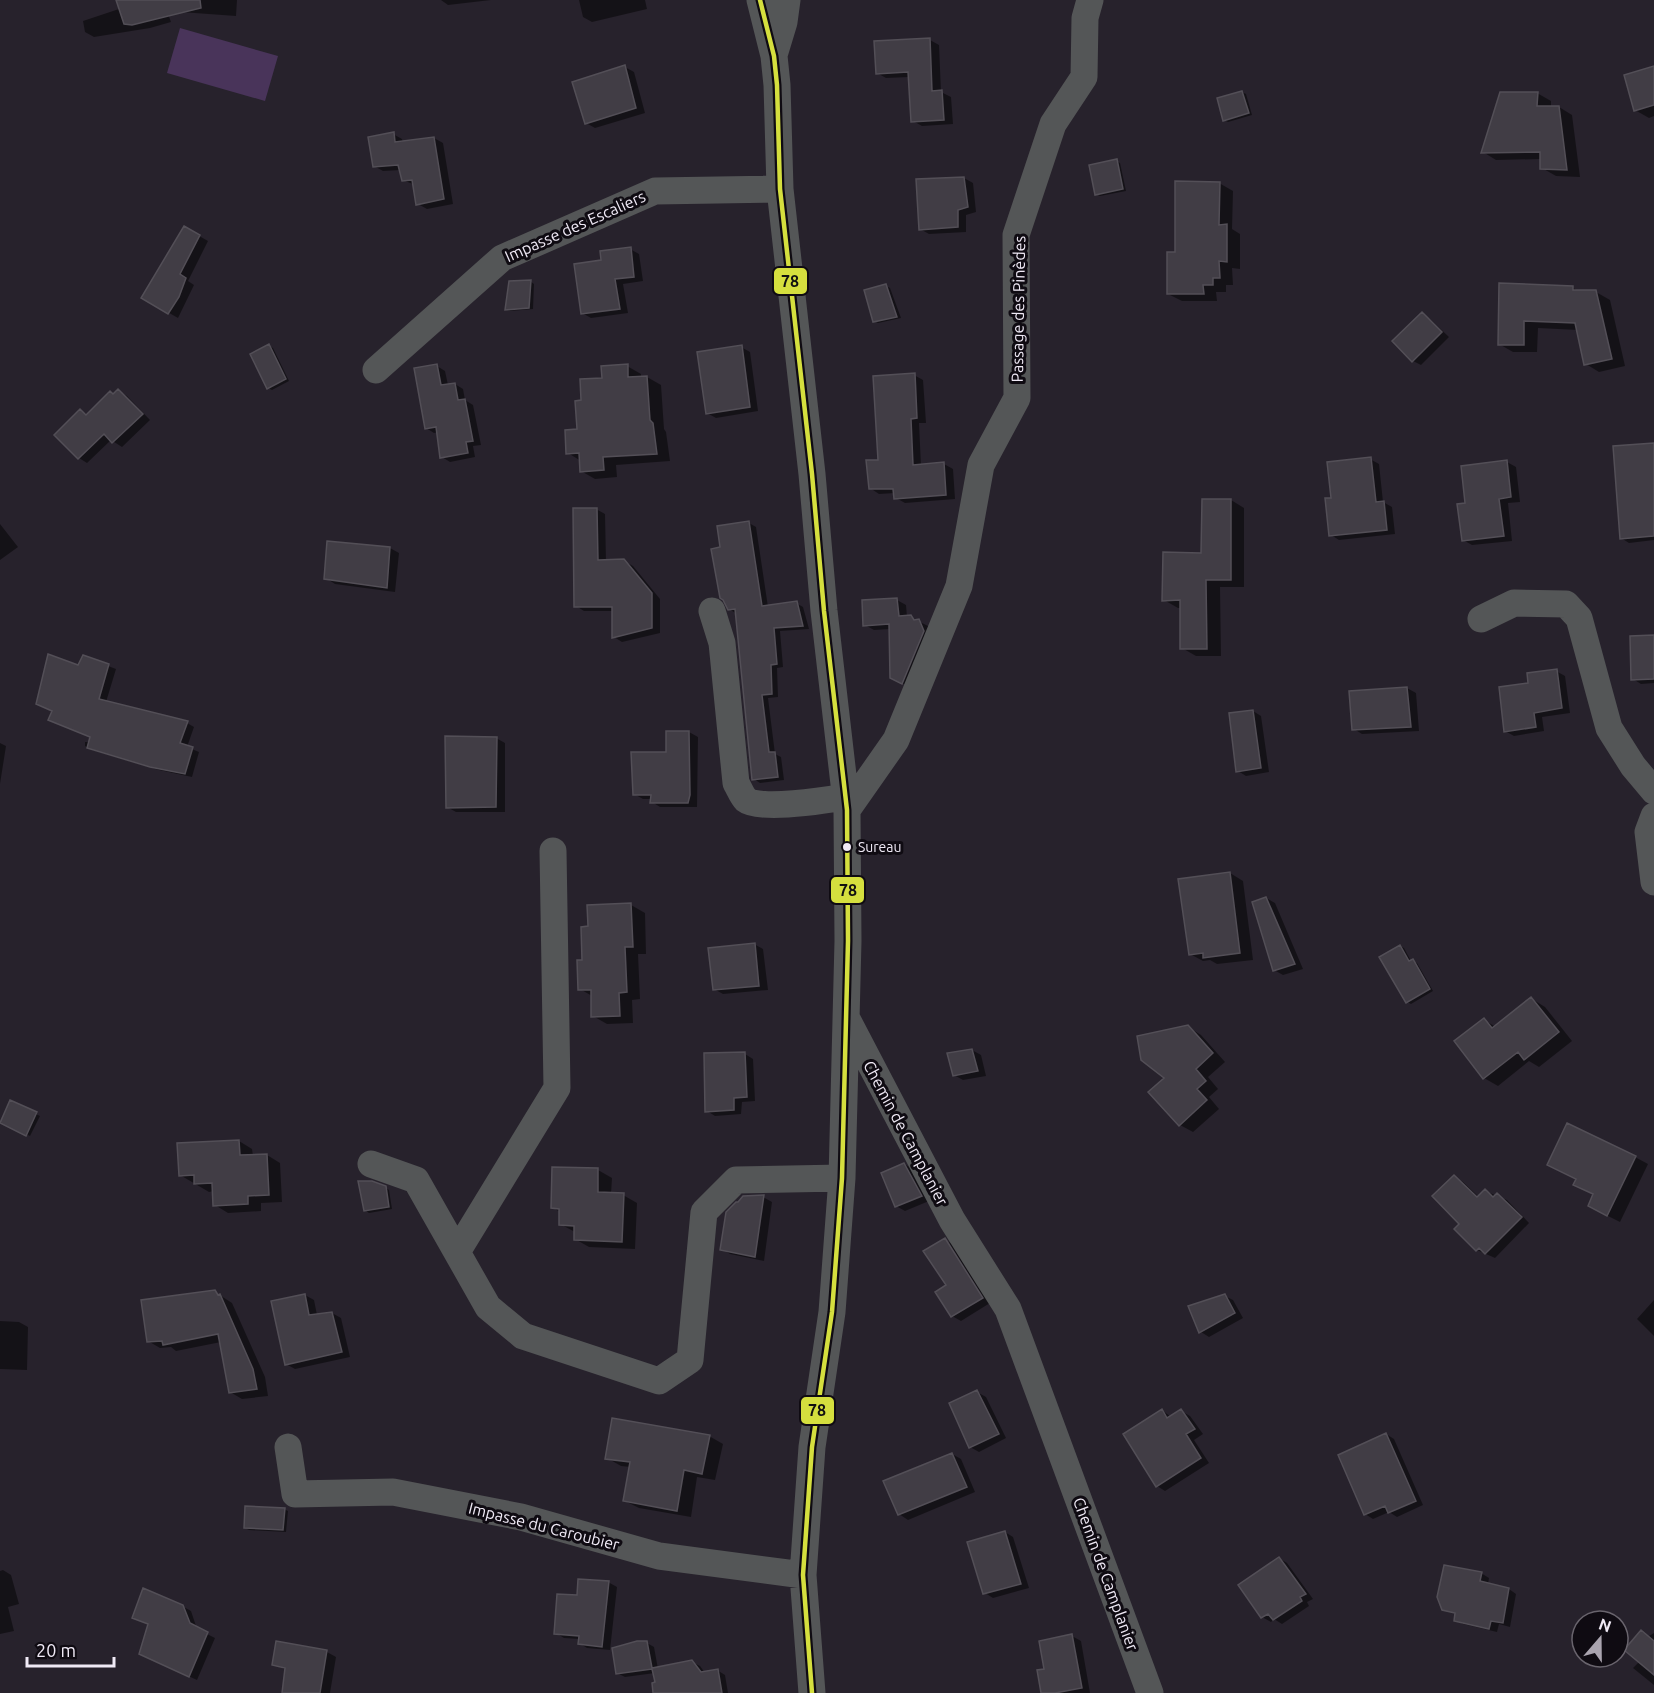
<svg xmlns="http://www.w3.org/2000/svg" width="1654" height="1693" font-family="Ubuntu,sans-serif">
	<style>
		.green { fill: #49345a }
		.shadow { fill: #0007 }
		.building { fill: #413d45; stroke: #534f57; stroke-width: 1.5 }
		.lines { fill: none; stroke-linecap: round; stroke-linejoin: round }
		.minor { stroke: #545657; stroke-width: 27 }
		.bus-1-casing { stroke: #0f0b12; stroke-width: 9 }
		.bus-1 { stroke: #d5df3e; stroke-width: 4.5 }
		.bus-dot { fill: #f0eaf6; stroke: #0f0b12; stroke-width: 2 }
		.labels { text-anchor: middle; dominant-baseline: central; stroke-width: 6; stroke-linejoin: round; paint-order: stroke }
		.bus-label { font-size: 14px; fill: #f0eaf6; stroke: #0f0b12; text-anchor: start }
		.street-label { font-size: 16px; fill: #f0eaf6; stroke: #0f0b12 }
		.line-badge { stroke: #0f0b12; stroke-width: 2 }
		.pale-badge-label { font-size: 16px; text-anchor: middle; font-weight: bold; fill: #111 }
	</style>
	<rect width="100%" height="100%" fill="#27222c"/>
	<path class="green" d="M180,28L278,56L265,101L167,73Z"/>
	<path class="shadow" d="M146,0H237L236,16L167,11L171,22L150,28L94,37L85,32L83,21Z
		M491,0L448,5L441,0Z
		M579,0H645L647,9L592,22L583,17Z
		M930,40L939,45L941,92L951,97L953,124L922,126L913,121L909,77L886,78L877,73Z
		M625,67L634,72L645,113L595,128L586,123Z
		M1654,68V116L1649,118L1635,110Z
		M1242,92L1246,94L1252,115L1228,122L1224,120Z
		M1537,93L1551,101V108L1559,107L1572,115L1580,177L1556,176L1542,168V159L1496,160L1483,152Z
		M393,134L402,139L403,143L434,138L443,143L453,204L427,209L418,204L415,185L403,180L401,170L383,171L374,166Z
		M1116,161L1120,163L1126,191L1100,196L1096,194Z
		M964,178L973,183L976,212L966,215V232L929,234L920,229Z
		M1219,183L1233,191L1232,229L1240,234V269L1232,268L1233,285H1226V292H1216L1217,301H1182L1168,294L1176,253Z
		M185,228L208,241L188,281L194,285L178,318L143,298Z
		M630,249L639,254L643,281L623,284L628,313L591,318L582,313Z
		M530,281L534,284L533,309L510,311L506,309Z
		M1501,285L1572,287L1579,292H1596L1610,300L1625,366L1599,372L1586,364L1578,330L1538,328L1537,352H1513L1499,344Z
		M886,286L890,288L901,318L878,323L874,321Z
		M1422,314L1430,319L1449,337L1421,365L1413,361Z
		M269,346L273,348L289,381L272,390L268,388Z
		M741,347L750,352L758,411L716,418L707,413Z
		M437,366L445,371L448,385L455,384L463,389L465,400L473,405L481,445L473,446L475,457L450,462L442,457L438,432L434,433L426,428Z
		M627,366L641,374V377H647L661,385L664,429L666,432L670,461L616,465L617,477L595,479L581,471V461L568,453L578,431L583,402L604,379Z
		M914,375L923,380L926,423H919L921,466L944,464L953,469L955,499L905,503L896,498L895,493L879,494L870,488Z
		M119,391L127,396L150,420L122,447L111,440L87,463L79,458L81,411L88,415Z
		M1654,444V540L1629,543L1621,538Z
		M1370,459L1379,464L1383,502L1392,507L1395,534L1339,540L1331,535L1332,499Z
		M1507,462L1516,467L1520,502L1508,503L1512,541L1472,545L1463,540L1467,504Z
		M1231,500L1244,508V587H1220L1221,656H1196L1182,648L1181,608H1178L1164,600L1202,554Z
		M596,509L605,514L606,562L624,561L633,566L660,599V633L622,642L614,637V611H584L576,606Z
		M749,523L756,527L768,607L796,603L803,607L809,629L780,631L783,667L777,668L778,697L768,698L775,754L781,757L784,780L760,783L754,779L737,614L729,609L722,549Z
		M0,524L18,547L0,560Z
		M390,548L399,553L395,592L335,584L326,578Z
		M897,600L906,605L907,617H910L928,626L932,637L911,688L891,677V629L874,630L865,625Z
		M1654,637V683L1641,684L1633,679Z
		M84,657L116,669L106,702L187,723L194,727L187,747L199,752L192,777L159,770L92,750L85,746V742H127L46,708L79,667Z
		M1556,671L1565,676L1570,713L1542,717L1544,731L1514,736L1505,731L1529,684Z
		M1407,688L1416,693L1419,731L1362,734L1354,729Z
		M1253,711L1261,716L1269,772L1246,776L1238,771Z
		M689,732L698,737L697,807H660L652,802V799H643L634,794L667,754Z
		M496,738L505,743V812H456L447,807Z
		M0,743L6,746L0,784Z
		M1230,873L1243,881L1253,960L1217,964L1210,960L1203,961L1190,954Z
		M1266,898L1275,903L1303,969L1283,975L1274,970Z
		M631,905L645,913L646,954H638L640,999L632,1000L633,1023L607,1024L593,1016L592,996L580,989L583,961L590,928Z
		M754,944L763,949L768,990L723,994L714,989Z
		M1400,946L1404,948L1411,961L1417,963L1433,991L1411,1004L1407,1002Z
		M1532,999L1545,1007L1572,1041L1539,1067L1529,1061L1498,1086L1484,1078L1456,1042L1484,1020L1496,1027Z
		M1188,1027L1201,1035L1225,1062L1208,1077L1218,1089L1209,1097L1219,1109L1193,1132L1180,1125L1166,1078Z
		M972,1050L981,1055L986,1076L963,1080L954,1075Z
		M745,1054L753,1059L755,1101L742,1102L741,1114L715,1116L707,1111Z
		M11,1102L40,1116L30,1136L1,1122Z
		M239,1141L252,1149L253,1156L267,1155L280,1163L282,1202L261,1203V1211L228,1213L215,1205L214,1191L209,1192L180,1175Z
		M1635,1157L1648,1164L1620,1222L1602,1213Z
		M904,1164L913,1169L929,1201L905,1211L896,1206Z
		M598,1170L612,1178L611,1194L623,1195L637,1203L635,1249L589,1247L575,1239V1232L560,1224V1212L552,1207Z
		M1454,1176L1463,1182L1479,1197L1485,1191L1507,1200L1529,1223L1495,1258L1477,1250L1456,1229L1462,1224Z
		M385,1187L389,1190L392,1209L369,1213L365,1210Z
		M763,1197L772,1202L764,1261L730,1254L722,1249Z
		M945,1240L954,1245L990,1303L961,1321L952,1316L948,1286Z
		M215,1292L232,1303L265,1377L268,1396L242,1399L230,1392L221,1342L176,1351L171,1347L160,1348L148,1341Z
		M305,1295L314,1300L317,1315L332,1313L341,1318L350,1357L295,1369L286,1364Z
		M1225,1296L1233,1300L1243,1318L1209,1337L1201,1332L1190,1307Z
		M1654,1300V1336L1637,1319Z
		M0,1321L19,1322L28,1327L27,1370L0,1369Z
		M977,1392L986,1397L1006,1438L979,1452L970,1447Z
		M1162,1410L1171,1417L1181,1411L1190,1416L1203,1434L1194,1440L1209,1463L1165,1491L1157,1486Z
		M1386,1434L1394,1439L1423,1505L1397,1517L1389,1512L1373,1519L1365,1514Z
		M709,1436L723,1444L715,1480L697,1477L691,1517L639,1508L625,1501L631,1467L621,1466L607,1458Z
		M952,1454L961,1459L975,1492L908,1520L899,1514Z
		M284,1509L288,1511L286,1532L249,1530L245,1528Z
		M1005,1532L1013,1537L1029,1588L993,1598L985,1593Z
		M1279,1558L1287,1563L1313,1599L1307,1602L1309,1606L1282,1624L1274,1619L1271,1622L1262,1617L1240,1585Z
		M3,1570L11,1575L19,1604L8,1607L14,1631L0,1634V1571Z
		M1481,1573L1489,1578L1488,1584L1509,1589L1516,1594L1510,1627L1499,1624L1497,1632L1463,1624L1455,1620L1456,1614L1444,1609Z
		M608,1582L617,1587L610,1650L587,1648L579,1643L580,1639L564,1638L556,1633L579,1597Z
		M182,1606L191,1611L197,1629L215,1638L197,1680L149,1658V1625L133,1617Z
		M1642,1632L1649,1636L1654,1633V1685L1633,1668L1640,1661Z
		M1072,1636L1081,1641L1090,1693H1043L1045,1670Z
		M277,1643L327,1652L336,1657L330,1693H284L286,1670L274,1664Z
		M647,1643L654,1647L658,1669L692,1662L700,1666L705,1673L717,1670L725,1675L728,1693H658L655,1673L625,1677L617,1673Z"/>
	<path class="building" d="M116,0H200L201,8L132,25L124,24Z
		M930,38L932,91L942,90L944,120L911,122L908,72L876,74L874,41Z
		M625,65L636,108L585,124L572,82Z
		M1654,66V105L1634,111L1624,75Z
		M1242,91L1249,113L1223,121L1217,98Z
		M1500,92H1538L1537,106H1559L1567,170L1540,169V152L1481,153Z
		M394,132L395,142L434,137L444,199L416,205L412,180L402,181L398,165L373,167L368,137Z
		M1117,159L1123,189L1095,195L1089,165Z
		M964,177L968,207L958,210V227L919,230L916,179Z
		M1175,181L1220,182L1219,225L1227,224V262L1219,261L1220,278H1213V285H1203L1204,294H1167V252H1175Z
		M184,226L200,235L180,274L186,278L179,297L168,314L141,298Z
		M631,247L634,277L615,279L620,309L581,314L574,264L601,260L600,251Z
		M531,280L529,308L505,310L509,281Z
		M1499,283L1573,286V290H1596L1612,359L1584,365L1575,323L1524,321V345H1498Z
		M886,284L897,317L873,322L864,290Z
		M1422,312L1442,332L1412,362L1392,341Z
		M269,344L286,379L267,389L250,354Z
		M742,345L750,407L706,414L697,352Z
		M437,364L441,385L455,383L458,400L465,399L473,441L466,442L468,453L440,458L436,427L425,429L414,368Z
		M628,364V377L647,376L650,420L653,423L657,454L603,457L604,470L580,472L579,453L566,454L565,430L577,429L575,401L581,400L580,379L602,378L601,366Z
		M915,373L917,418L911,419L913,465L944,462L946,495L894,499L893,489H869L866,460H878L873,376Z
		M118,389L143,414L112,443L104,434L78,459L54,435L80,409L86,415L110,391L113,394Z
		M1654,443V536L1620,539L1613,446Z
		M1371,457L1376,502L1384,501L1387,530L1329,536L1325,498H1331L1327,462Z
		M1507,460L1511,497L1499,499L1504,536L1462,541L1457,504L1465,503L1461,466Z
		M1202,499H1231V580H1206L1207,649H1180V600L1162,601L1163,552L1201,553Z
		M573,508H597L598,560L624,559L652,593V628L612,638V607H574Z
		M749,521L762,606L797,601L803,626L774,628L777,664L771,665L772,694L762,695L769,752H775L778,777L752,780L735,609L728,610L723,600L720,598L711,549L720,547L717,526Z
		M327,541L390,547L387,588L324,579Z
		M897,598L899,616L911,615L914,620L919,619L924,631L902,684L890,678L889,624L863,626L862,600Z
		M1654,635V679L1631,680L1630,636Z
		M48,654L78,665L83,655L109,664L99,699L188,721L180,743L193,747L185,774L150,767L87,748L90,737L48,720L52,711L36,704Z
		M1557,669L1562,708L1534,713L1536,727L1504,732L1499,687L1528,683L1527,673Z
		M1407,687L1411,727L1352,730L1349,691Z
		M1253,710L1261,768L1236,772L1229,713Z
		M666,731H689L690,795L688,803H650L651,795H633L631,752H666Z
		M445,736L497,737L496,807L446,808Z
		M1230,872L1240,953L1203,958V953L1189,955L1178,879Z
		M1266,897L1295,964L1273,971L1252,902Z
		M631,903L633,947H625L627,992L619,993L620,1016L591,1017V990H578L577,960H582L581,927L588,926L587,905Z
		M755,943L759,986L713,990L708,948Z
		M1400,945L1409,961L1413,959L1430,989L1406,1003L1379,957Z
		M1531,997L1559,1032L1524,1060L1518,1052L1483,1079L1454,1041L1484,1018L1492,1028Z
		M1188,1025L1213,1053L1196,1069L1206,1081L1197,1089L1207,1100L1179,1126L1148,1092L1164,1078L1141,1060L1137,1036Z
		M972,1049L978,1071L953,1076L947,1053Z
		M745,1052L747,1097L734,1098V1110L705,1112L704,1053Z
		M10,1100L37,1112L26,1136L0,1123Z
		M1567,1123L1636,1156L1607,1216L1588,1206L1593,1194L1573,1185L1576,1179L1547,1165Z
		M239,1140L240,1155L267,1154L269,1195L248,1196V1204L213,1206L212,1183L194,1184V1175L179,1176L177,1143Z
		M904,1163L922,1196L895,1207L881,1173Z
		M552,1167L598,1168V1192L624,1193L622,1242L574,1240V1226L559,1225V1209L551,1208Z
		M1454,1175L1477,1197L1485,1189L1493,1197L1497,1193L1522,1217L1485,1254L1479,1248L1476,1251L1454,1229L1459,1224L1432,1196Z
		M358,1181H372L386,1186L389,1207L364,1211Z
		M764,1195L755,1257L720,1250L726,1212L736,1202H738L743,1196Z
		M945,1238L983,1298L951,1317L935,1292L946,1285L923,1251Z
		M215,1290L218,1295L220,1294L253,1369L257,1389L229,1393L218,1334L163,1345L162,1341L147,1342L141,1300Z
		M305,1294L309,1315L332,1312L342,1352L285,1365L271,1301Z
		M1225,1294L1235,1313L1199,1333L1188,1306Z
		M977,1390L999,1434L969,1448L949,1403Z
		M1162,1409L1167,1418L1181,1409L1195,1429L1186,1434L1201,1458L1156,1487L1123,1434Z
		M612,1418L710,1435L702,1474L684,1470L677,1511L623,1501L630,1462L605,1459Z
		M1386,1433L1416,1501L1388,1513L1385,1506L1364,1515L1338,1455Z
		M952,1453L967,1487L898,1515L883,1481Z
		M245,1506L285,1508L283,1530L244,1528Z
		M1005,1531L1021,1584L983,1594L967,1542Z
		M1279,1557L1306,1594L1300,1597L1302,1601L1273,1620L1268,1614L1261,1618L1238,1585Z
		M1444,1565L1482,1572L1480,1581L1509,1588L1503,1623L1491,1621L1489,1629L1454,1621L1455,1613L1442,1610L1437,1597Z
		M578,1579L609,1581L602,1647L578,1644L579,1636L554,1634L557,1594L577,1595Z
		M143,1588L183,1605L190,1623L208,1632L189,1677L139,1654L148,1624L132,1618Z
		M1641,1630L1654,1641V1675L1624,1650Z
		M1072,1634L1082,1688L1055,1693H1041L1037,1670L1044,1669L1039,1641Z
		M276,1641L327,1650L320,1693H282L285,1668L272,1665Z
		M637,1641H647L652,1668L692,1660L701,1672L718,1669L722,1693H653L652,1683L655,1682L652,1669L616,1674L612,1648Z"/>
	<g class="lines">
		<path class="minor" d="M760,0L774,56L777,85L780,189L812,474L824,611L847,810L848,941L842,1178L832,1312L812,1447L803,1575L812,1693
			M774,55L784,22L787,0
			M376,370L502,258L655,191L780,189
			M712,611L722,643L736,783C739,788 742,796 746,800C759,811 827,800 845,797
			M1481,619L1514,603L1566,604L1579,618L1609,728L1633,766L1654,791
			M847,810L896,740L959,586L981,465L1017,398L1016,235L1053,124L1084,77L1085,18L1090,0
			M1654,816L1648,832L1654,882
			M848,1021L952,1220L1008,1309L1150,1693
			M371,1164L416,1180L488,1307L523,1336L659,1381L690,1360L704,1212L736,1180L842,1178
			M457,1252L557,1088L553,851
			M288,1447L295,1494L393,1492L521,1517L659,1556L803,1575"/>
		<defs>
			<path id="bus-1" d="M760,0L774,56L777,85L780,189L812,474L824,611L847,810L848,941L842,1178L832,1312L812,1447L803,1575L812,1693"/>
		</defs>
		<use href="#bus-1" class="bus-1-casing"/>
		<use href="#bus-1" class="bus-1"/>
	</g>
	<circle class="bus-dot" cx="847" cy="847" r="5"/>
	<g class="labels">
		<g class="bus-label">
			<text x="858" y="847">Sureau</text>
		</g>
		<g class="street-label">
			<text transform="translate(575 226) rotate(-24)">Impasse des Escaliers</text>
			<text transform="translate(1018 309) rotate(-89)">Passage des Pinèdes</text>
			<text transform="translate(906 1133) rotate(62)">Chemin de Camplanier</text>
			<text transform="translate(544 1526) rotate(14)">Impasse du Caroubier</text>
			<text transform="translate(1106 1574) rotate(70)">Chemin de Camplanier</text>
		</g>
	</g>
	<g class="line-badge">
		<rect x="773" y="267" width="35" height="28" rx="6" fill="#d5df3e"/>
		<rect x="830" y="876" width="35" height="28" rx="6" fill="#d5df3e"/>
		<rect x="800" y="1396" width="35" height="29" rx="6" fill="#d5df3e"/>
	</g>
	<g class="pale-badge-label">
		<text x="790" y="287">78</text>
		<text x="848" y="896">78</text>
		<text x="817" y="1416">78</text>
	</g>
	<g transform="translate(1600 1639) rotate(20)"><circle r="28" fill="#0f0b12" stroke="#69646d" stroke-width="1.5"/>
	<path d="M0-4.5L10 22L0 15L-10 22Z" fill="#aaa4af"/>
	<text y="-9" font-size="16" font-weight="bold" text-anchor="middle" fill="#f0eaf6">N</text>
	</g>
	<path d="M27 1657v9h87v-9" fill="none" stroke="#f0eaf6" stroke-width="3"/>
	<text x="36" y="1657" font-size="18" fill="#f0eaf6" stroke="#0f0b12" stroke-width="4.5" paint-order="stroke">20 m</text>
</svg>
